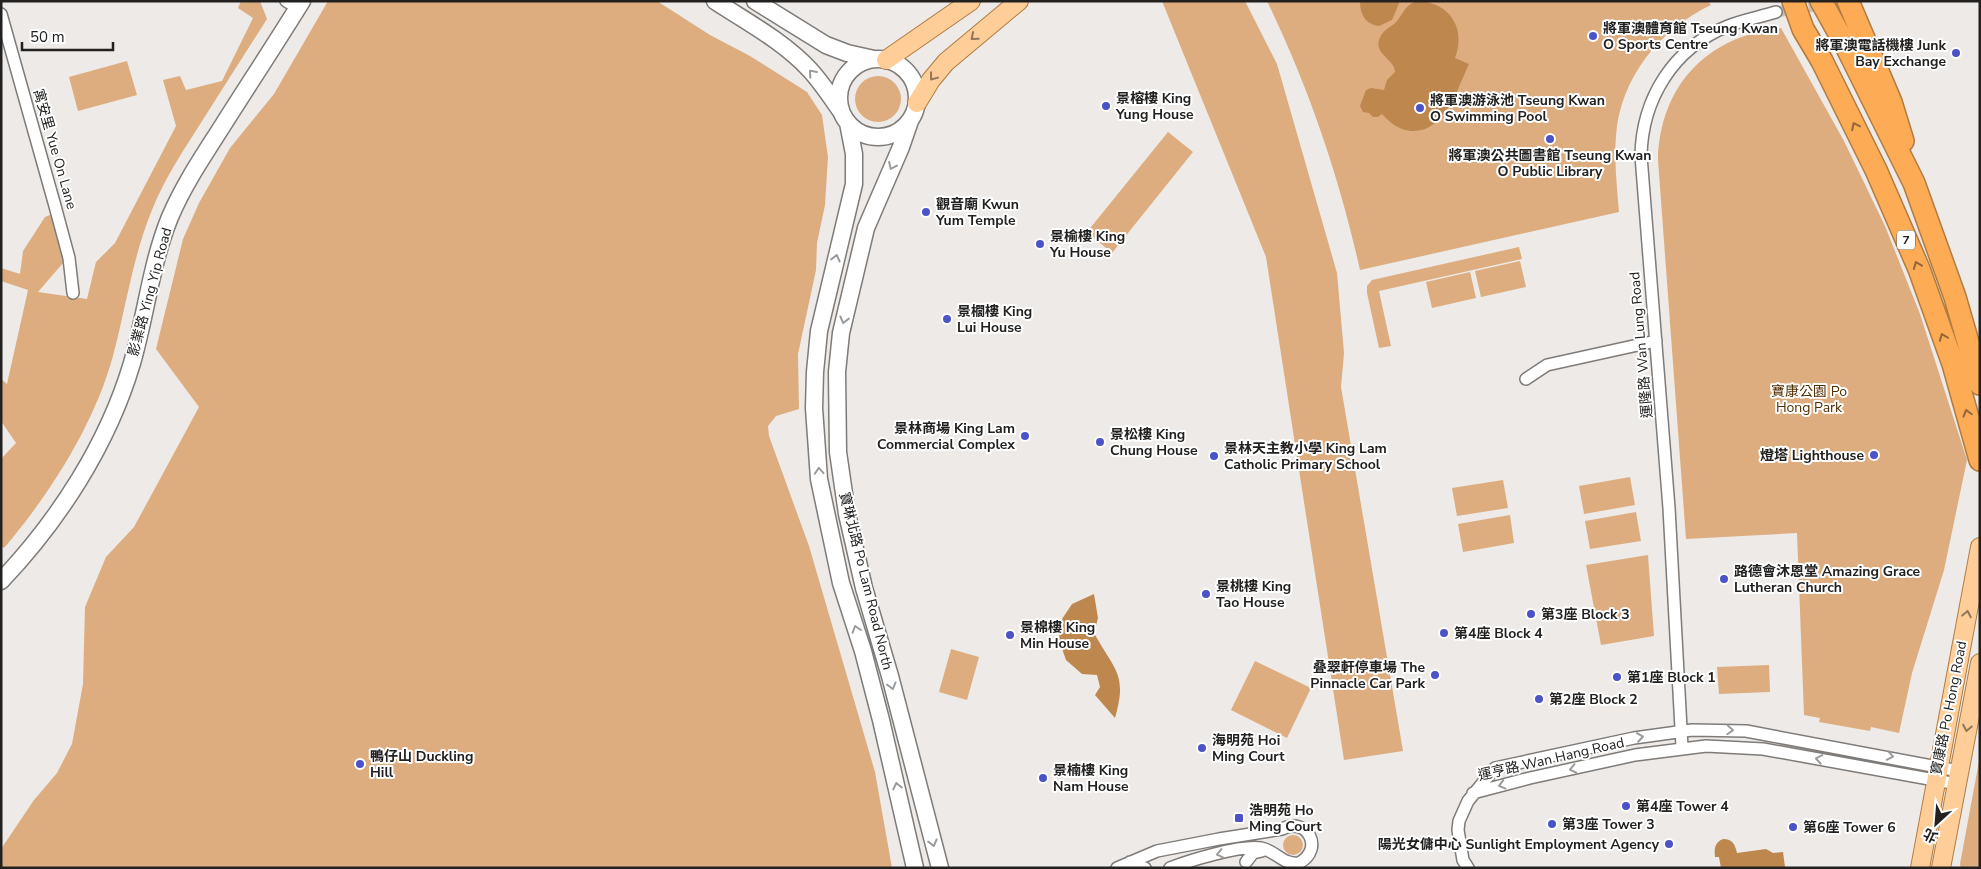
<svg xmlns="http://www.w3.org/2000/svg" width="1981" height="869" font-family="'Nunito Sans','Noto Sans TC',sans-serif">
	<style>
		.green { fill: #ddad7f }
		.water { fill: #be874e }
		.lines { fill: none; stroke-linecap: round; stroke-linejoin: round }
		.street-tunnel { stroke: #c4c2bf; stroke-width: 11; stroke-dasharray: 11 5.5; stroke-linecap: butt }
		.street-casing { stroke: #7e7b78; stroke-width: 14 }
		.secondary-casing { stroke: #7e7b78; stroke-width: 19 }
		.primary-casing { stroke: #b07b42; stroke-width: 20 }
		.highway-casing { stroke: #b07b42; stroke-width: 24 }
		.street { stroke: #fff; stroke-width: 11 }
		.secondary { stroke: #fff; stroke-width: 16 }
		.primary { stroke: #fecd98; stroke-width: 18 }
		.highway { stroke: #fdab54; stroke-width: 21 }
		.oneway { stroke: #90775c }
		.oneway2 { stroke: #9c9b9b }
		.oneway3 { stroke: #90663a }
		.poi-dot { fill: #4c53c9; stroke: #fff; stroke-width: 2 }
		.labels { text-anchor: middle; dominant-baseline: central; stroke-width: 4; stroke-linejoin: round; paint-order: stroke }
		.shield { fill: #fff; stroke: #646463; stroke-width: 1 }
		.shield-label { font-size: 12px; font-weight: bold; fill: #222120 }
		.poi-label { font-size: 14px; font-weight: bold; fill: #222120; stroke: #fff; text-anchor: start }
		.street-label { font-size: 14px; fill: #222120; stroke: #fff }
		.park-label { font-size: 14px; fill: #522d00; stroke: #fff }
	</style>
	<rect width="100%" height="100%" fill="#edeae7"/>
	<path class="green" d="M241,1H260L267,19C246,52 225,85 204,118C185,148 165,177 152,210C133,256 126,307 113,356C94,425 50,494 4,548L1,546V459L16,443L1,421V379L7,384L28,290L1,281V268L20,274L23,251L45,217L62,210L63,263L38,292L87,299L96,262L115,243L176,126L163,80L180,76L186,90L222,81L253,18L238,8Z
		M328,1H657L710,35L750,56L807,92L822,115L828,157L825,205L817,243L816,270L798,354L799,409L776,416L768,426L769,436L809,546L875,772L892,868H1V849L34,800L57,773L72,744L83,684L85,607L106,557L134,527L199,407L156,349L183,239L199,203L230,148L274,94Z
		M1162,1H1245L1277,64L1337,273L1344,353L1341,387L1403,751L1344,760L1266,257Z
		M1267,1H1708L1711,5C1660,29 1620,78 1616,136C1614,161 1617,187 1619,212L1360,270C1339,176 1309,88 1267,1Z
		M1781,28L1844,141L1885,226L1920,314L1967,460L1944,570L1912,673L1899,733L1871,727L1870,731L1819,722L1820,718L1804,715L1797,533L1686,539L1658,160C1660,86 1707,36 1781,28Z
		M127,61L137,95L78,111L69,77Z
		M855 99a23 23 0 1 1 46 0a23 23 0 1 1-46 0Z
		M1168,132L1193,152L1112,253L1087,232Z
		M1519,247L1522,259L1379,291L1391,346L1379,348L1367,293V286L1372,280Z
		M1520,261L1526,287L1481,297L1475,271Z
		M1470,272L1476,298L1432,308L1426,282Z
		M1630,477L1635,505L1584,514L1579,486Z
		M1503,480L1508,508L1457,516L1452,488Z
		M1636,512L1641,541L1590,549L1585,521Z
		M1510,515L1514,543L1463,552L1458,524Z
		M1648,555L1654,636L1601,645L1586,565Z
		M951,649L979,657L967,700L939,692Z
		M1255,661L1311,688L1287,738L1231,710Z
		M1769,665L1770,692L1719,694L1717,667Z
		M1980,756V868H1961L1960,864Z
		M1283 845a10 10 0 1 1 20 0a10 10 0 1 1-20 0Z"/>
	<path class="water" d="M1360,1H1400L1392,20L1379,26C1365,24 1360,14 1360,1Z
		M1420,1C1451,4 1466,29 1455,58L1469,64C1457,89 1445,133 1411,131C1399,130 1390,123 1382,114L1378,117H1373L1369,113L1363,112L1360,106L1366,90L1371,88L1384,90L1387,80L1395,72C1395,58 1369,53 1382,34C1386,28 1393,26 1397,21C1405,11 1406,3 1420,1Z
		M1094,594L1098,618L1094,633C1114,670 1128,673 1115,718L1095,695L1100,687L1097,675L1082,674L1066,660L1059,640L1060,622L1072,604Z
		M1723,839C1733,839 1735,845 1737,853L1766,849L1773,853L1783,852L1785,867L1721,868L1719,857H1715C1714,849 1715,842 1723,839Z"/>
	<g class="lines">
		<path class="street-tunnel" d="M1776,12L1845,1"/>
		<defs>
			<path id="street" d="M286,1L298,8
				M1,14L55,206L69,258L73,293
				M1526,379L1547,365L1656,341
				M1682,747L1669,508L1641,156C1642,99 1673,48 1728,26C1743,20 1760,17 1776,12
				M1473,793L1530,778L1635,755L1706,746L1763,749L1957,784
				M1130,862L1145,868
				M1246,862L1253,853L1262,851
				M1117,868L1157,851L1219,839L1282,829C1307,816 1325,849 1299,863C1283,865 1276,851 1261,848C1240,845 1191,860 1170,868
				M1468,868L1463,860L1458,830L1459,821L1468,801L1495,768L1634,738L1692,730L1746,731L1959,771"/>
			<path id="secondary" d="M715,1C747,22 783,41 810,70C821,82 831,97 840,110
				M755,1L826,45L847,53L874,59
				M839 98a39 39 0 1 1 78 0a39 39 0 1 1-78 0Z
				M910,121L901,147L866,228L841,333L837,372L838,452L847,514L864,588L890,676L940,868
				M848,123L854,154V184L819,331L815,372L814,408L819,479L841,583L863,651L881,720L915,868
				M1,581C59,520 108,444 132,363C146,315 151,263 170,217C184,184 204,155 223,125C249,84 276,43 302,1"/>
			<path id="primary" d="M886,60L971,1
				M917,103L931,80L946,62L1019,1
				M1920,868L1980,547
				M1941,868L1980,663"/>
			<path id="highway" d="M1793,1L1803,29L1822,61L1876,170L1919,269L1953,364L1980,460
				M1821,1L1846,46L1914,183L1955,297L1980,384
				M1848,1L1891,102L1903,141"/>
		</defs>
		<use href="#street" class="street-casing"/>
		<use href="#secondary" class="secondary-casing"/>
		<use href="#primary" class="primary-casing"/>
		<use href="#highway" class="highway-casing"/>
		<use href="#street" class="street"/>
		<use href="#secondary" class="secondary"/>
		<use href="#primary" class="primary"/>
		<use href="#highway" class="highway"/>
	</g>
	<defs><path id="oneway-chevron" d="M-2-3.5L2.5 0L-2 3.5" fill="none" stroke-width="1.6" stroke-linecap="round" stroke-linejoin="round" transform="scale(1.25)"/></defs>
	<g class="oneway">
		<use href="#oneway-chevron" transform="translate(974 37) rotate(140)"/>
		<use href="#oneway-chevron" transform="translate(933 77) rotate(127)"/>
		<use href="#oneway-chevron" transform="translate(1967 614) rotate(-79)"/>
		<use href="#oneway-chevron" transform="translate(1967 728) rotate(101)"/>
	</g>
	<g class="oneway2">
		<use href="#oneway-chevron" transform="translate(812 73) rotate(-131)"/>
		<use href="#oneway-chevron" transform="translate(892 166) rotate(115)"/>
		<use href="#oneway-chevron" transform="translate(836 258) rotate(-76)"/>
		<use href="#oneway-chevron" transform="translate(844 320) rotate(104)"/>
		<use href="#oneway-chevron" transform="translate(819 471) rotate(-94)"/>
		<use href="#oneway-chevron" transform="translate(856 629) rotate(-108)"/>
		<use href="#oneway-chevron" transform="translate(892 686) rotate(75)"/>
		<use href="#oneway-chevron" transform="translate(1730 730) rotate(3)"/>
		<use href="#oneway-chevron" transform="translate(1640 737) rotate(-8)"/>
		<use href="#oneway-chevron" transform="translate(1890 756) rotate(11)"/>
		<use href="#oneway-chevron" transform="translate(1819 759) rotate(-170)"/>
		<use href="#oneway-chevron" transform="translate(1573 769) rotate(168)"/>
		<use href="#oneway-chevron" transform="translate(1502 785) rotate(165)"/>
		<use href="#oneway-chevron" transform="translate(897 786) rotate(-103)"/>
		<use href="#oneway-chevron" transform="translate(933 843) rotate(76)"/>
		<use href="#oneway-chevron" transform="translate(1220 854) rotate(167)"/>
	</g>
	<g class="oneway3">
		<use href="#oneway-chevron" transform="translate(1855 126) rotate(-116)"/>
		<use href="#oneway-chevron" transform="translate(1917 265) rotate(-112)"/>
		<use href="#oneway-chevron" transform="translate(1943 337) rotate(-111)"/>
		<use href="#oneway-chevron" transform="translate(1967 413) rotate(-106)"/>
	</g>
	<g class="poi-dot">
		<circle cx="1593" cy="36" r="5"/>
		<circle cx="1956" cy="53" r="5"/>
		<circle cx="1106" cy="106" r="5"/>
		<circle cx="1420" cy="108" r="5"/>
		<circle cx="1550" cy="139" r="5"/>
		<circle cx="926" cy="212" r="5"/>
		<circle cx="1040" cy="244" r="5"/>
		<circle cx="947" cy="319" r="5"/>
		<circle cx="1025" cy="436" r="5"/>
		<circle cx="1100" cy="442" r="5"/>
		<circle cx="1874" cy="455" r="5"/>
		<circle cx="1214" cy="456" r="5"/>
		<circle cx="1724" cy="579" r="5"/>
		<circle cx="1206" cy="594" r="5"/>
		<circle cx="1531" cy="614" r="5"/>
		<circle cx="1444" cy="633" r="5"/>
		<circle cx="1010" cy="635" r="5"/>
		<circle cx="1435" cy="675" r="5"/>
		<circle cx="1617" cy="677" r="5"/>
		<circle cx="1539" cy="699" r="5"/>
		<circle cx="1202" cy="748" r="5"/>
		<circle cx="360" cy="764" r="5"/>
		<circle cx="1043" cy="778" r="5"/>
		<circle cx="1626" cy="806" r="5"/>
		<rect x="1234" y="813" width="10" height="10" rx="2.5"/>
		<circle cx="1552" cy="824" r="5"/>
		<circle cx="1793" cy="827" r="5"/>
		<circle cx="1669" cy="844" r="5"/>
	</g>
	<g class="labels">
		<rect class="shield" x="1897" y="230.5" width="18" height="19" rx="4"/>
		<g class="shield-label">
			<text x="1906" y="240">7</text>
		</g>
		<g class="poi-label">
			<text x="1603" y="28">將軍澳體育館 Tseung Kwan<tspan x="1603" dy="16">O Sports Centre</tspan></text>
			<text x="1946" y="45" text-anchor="end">將軍澳電話機樓 Junk<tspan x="1946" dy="16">Bay Exchange</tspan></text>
			<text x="1116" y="98">景榕樓 King<tspan x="1116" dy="16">Yung House</tspan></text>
			<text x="1430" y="100">將軍澳游泳池 Tseung Kwan<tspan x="1430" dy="16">O Swimming Pool</tspan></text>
			<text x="1550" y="155" text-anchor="middle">將軍澳公共圖書館 Tseung Kwan<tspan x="1550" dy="16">O Public Library</tspan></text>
			<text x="936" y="204">觀音廟 Kwun<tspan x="936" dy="16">Yum Temple</tspan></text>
			<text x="1050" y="236">景榆樓 King<tspan x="1050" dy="16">Yu House</tspan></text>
			<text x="957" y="311">景櫚樓 King<tspan x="957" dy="16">Lui House</tspan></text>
			<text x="1015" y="428" text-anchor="end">景林商場 King Lam<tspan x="1015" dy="16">Commercial Complex</tspan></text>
			<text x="1110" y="434">景松樓 King<tspan x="1110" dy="16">Chung House</tspan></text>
			<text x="1224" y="448">景林天主教小學 King Lam<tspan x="1224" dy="16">Catholic Primary School</tspan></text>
			<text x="1864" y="455" text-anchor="end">燈塔 Lighthouse</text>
			<text x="1734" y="571">路德會沐恩堂 Amazing Grace<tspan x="1734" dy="16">Lutheran Church</tspan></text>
			<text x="1216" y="586">景桃樓 King<tspan x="1216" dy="16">Tao House</tspan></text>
			<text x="1541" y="614">第3座 Block 3</text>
			<text x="1020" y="627">景棉樓 King<tspan x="1020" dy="16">Min House</tspan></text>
			<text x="1454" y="633">第4座 Block 4</text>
			<text x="1425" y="667" text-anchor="end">叠翠軒停車場 The<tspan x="1425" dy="16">Pinnacle Car Park</tspan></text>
			<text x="1627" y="677">第1座 Block 1</text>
			<text x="1549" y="699">第2座 Block 2</text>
			<text x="1212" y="740">海明苑 Hoi<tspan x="1212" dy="16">Ming Court</tspan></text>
			<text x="370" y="756">鴨仔山 Duckling<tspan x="370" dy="16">Hill</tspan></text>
			<text x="1053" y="770">景楠樓 King<tspan x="1053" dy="16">Nam House</tspan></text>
			<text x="1636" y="806">第4座 Tower 4</text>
			<text x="1249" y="810">浩明苑 Ho<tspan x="1249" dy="16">Ming Court</tspan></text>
			<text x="1562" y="824">第3座 Tower 3</text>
			<text x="1803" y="827">第6座 Tower 6</text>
			<text x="1659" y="844" text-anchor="end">陽光女傭中心 Sunlight Employment Agency</text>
		</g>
		<g class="street-label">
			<text transform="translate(55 149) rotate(74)">寓安里 Yue On Lane</text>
			<text transform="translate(150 292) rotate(-75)">影業路 Ying Yip Road</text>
			<text transform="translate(1641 345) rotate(-95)">運隆路 Wan Lung Road</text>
			<text transform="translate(866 581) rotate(76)">寶琳北路 Po Lam Road North</text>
			<text transform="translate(1949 708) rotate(-79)">寶康路 Po Hong Road</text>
			<text transform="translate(1551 759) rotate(-13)">運亨路 Wan Hang Road</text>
		</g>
		<g class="park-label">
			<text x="1809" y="391">寶康公園 Po<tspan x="1809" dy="16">Hong Park</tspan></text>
		</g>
	</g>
	<rect width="1981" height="869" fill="none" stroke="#222120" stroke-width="5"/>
	<g transform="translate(1936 824) rotate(206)" stroke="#ffffff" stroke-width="4" paint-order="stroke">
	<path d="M0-4L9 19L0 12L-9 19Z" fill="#222120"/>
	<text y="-8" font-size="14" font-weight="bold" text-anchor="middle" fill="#222120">北</text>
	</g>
	<path d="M22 42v8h91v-8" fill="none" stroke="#222120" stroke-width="2.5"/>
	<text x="30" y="42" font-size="15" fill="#222120" stroke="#ffffff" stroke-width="4" paint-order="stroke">50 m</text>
</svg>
